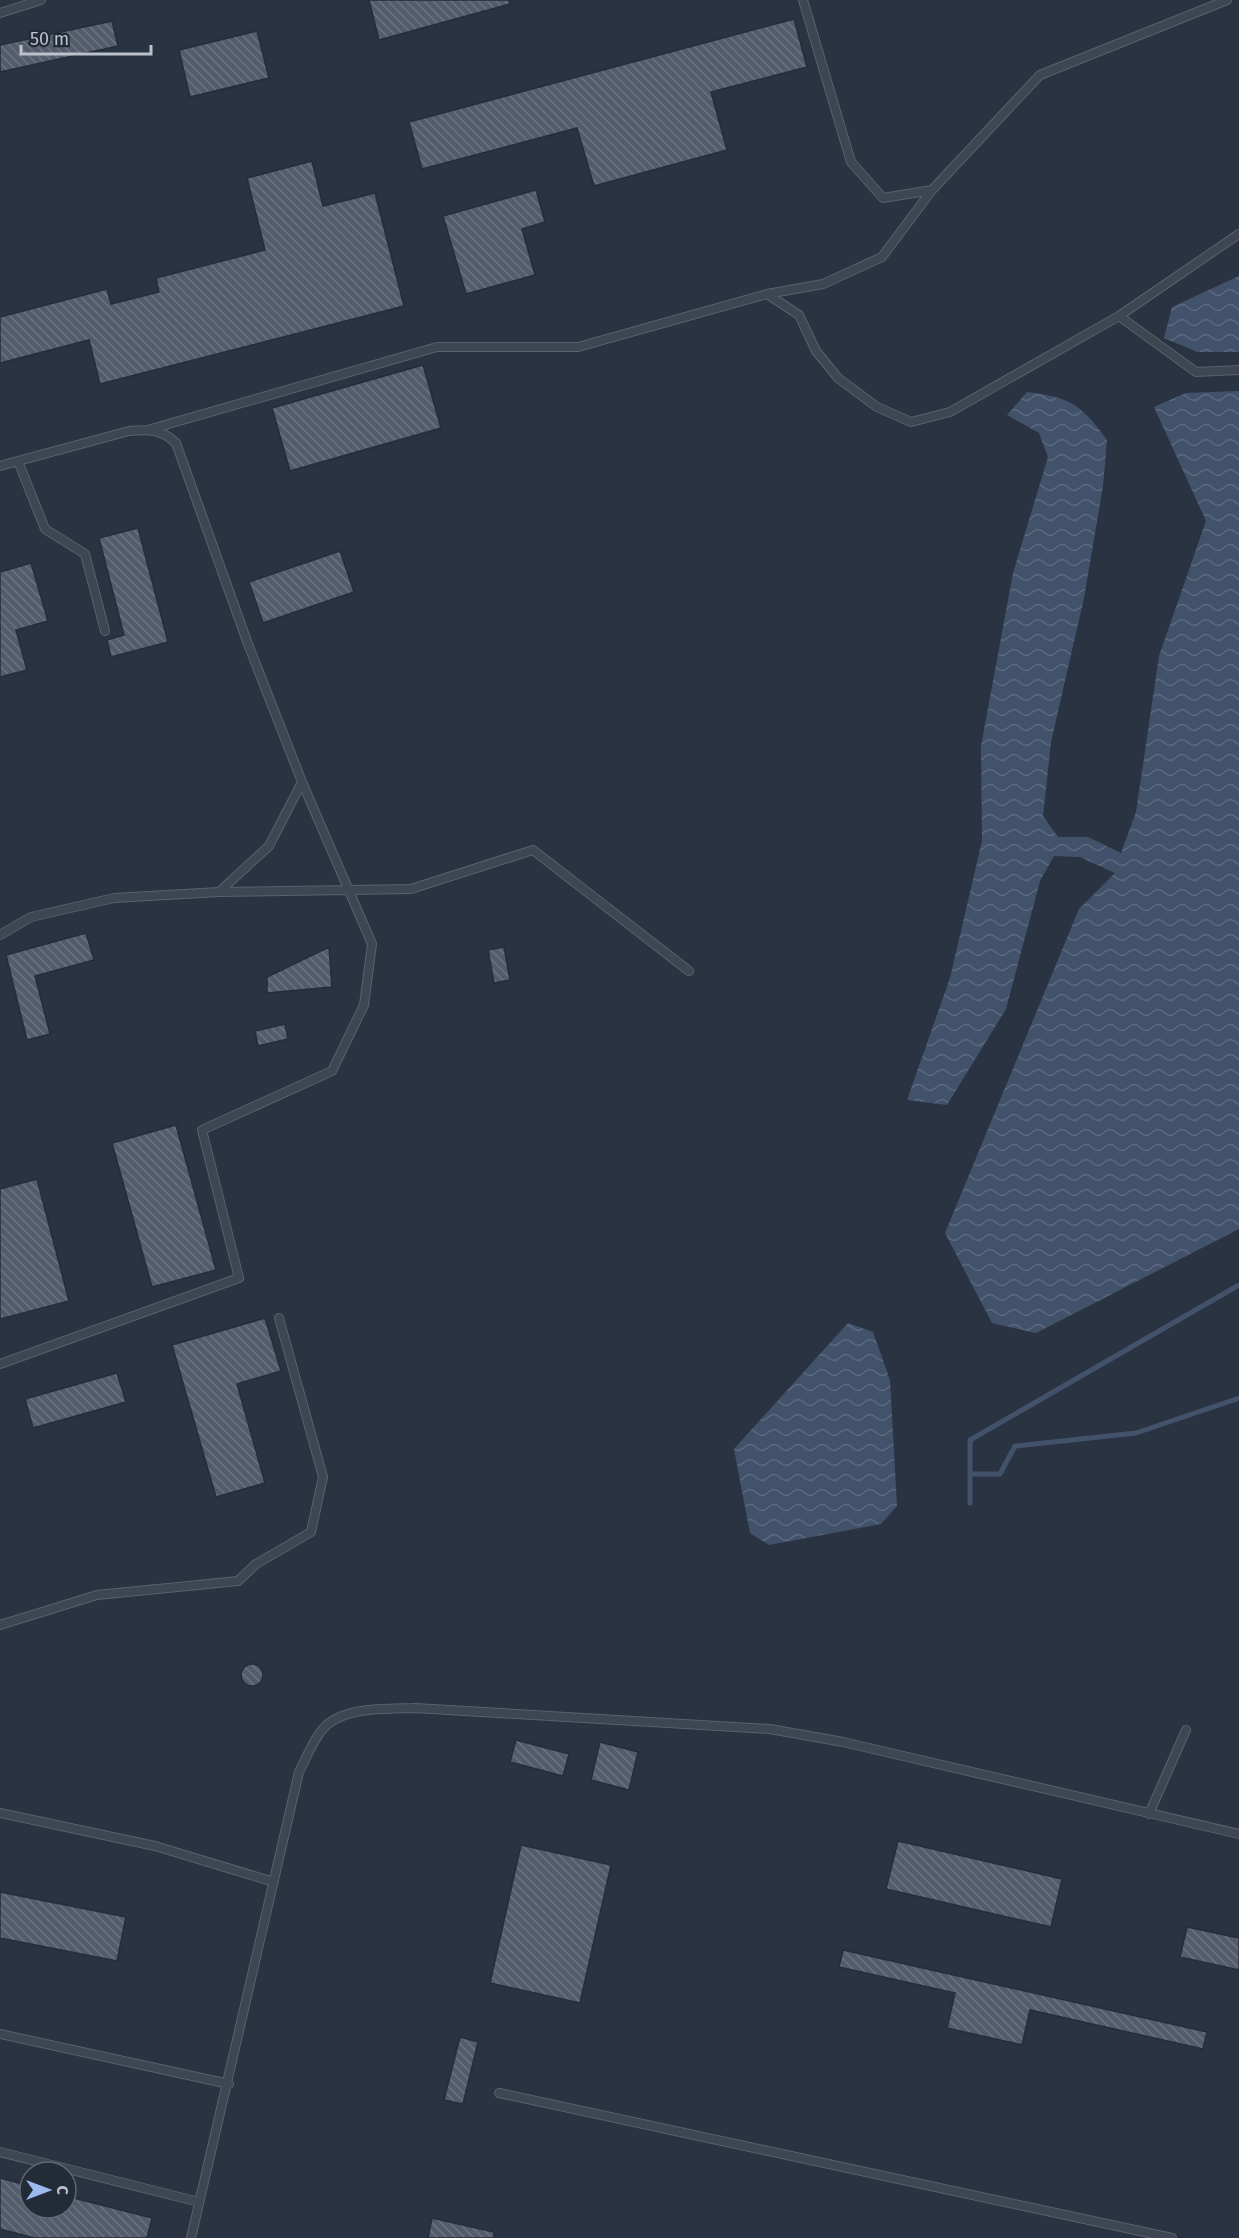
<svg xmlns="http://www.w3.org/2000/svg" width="1239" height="2238" font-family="'Fira Sans',sans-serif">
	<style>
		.water { fill: url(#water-waves) }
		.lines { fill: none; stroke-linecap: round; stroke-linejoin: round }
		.stream { stroke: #43526b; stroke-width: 5 }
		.building { fill: url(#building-back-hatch); stroke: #252d39; stroke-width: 1.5 }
		.lane-casing { stroke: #5a616c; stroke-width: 10 }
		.lane { stroke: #3e4652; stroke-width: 8 }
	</style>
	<defs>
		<pattern id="water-waves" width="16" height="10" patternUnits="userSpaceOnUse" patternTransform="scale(1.5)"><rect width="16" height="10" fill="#43526b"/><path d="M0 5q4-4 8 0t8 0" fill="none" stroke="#5c697f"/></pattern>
		<pattern id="building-back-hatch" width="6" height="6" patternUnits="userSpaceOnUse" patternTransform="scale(1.5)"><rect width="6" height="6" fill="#545c6c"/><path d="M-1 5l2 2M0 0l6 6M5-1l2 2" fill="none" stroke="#6b7280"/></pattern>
	</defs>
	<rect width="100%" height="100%" fill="#2a3342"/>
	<path class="water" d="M1239,276V352H1197L1164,338L1172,307Z
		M1239,391V1229L1036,1333L992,1323L945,1233L1079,909L1115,873L1080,857L1054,856L1040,881L1006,1009L947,1105L907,1100L950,978L982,841L981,746L1013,573L1048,457L1039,433L1007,415L1027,392C1071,398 1080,403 1107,440L1103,486L1084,598L1051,742L1043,816L1058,837H1088L1121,853L1136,812L1159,656L1206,521L1154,407L1186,393Z
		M848,1323L873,1332L890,1380L897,1506L881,1524L769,1545L750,1533L734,1449Z"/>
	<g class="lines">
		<path class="stream" d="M970,1474H1000L1015,1446L1136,1433L1239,1398
			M970,1503V1440L1239,1285"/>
	</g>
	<path class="building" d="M369,0H509L510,4L379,40Z
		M794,19L807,67L711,92L727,150L594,186L577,128L422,169L409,122Z
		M112,21L118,46L0,72V45Z
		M257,31L269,78L190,97L179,50Z
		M312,161L323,206L375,193L404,306L100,384L89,340L0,363V317L107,289L111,304L159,292L156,278L265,250L247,178Z
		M536,190L545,222L522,229L535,275L466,294L443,216Z
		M423,365L441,428L290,471L272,408Z
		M138,528L168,642L111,657L107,640L124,635L99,538Z
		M340,551L354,592L263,623L249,582Z
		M31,563L48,621L16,630L27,670L0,677V572Z
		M86,933L94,960L35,976L50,1034L27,1040L6,955Z
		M329,947L332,987L267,993V977Z
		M504,947L510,980L494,983L488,950Z
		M285,1024L288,1039L258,1046L255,1031Z
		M176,1125L216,1270L152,1287L112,1143Z
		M37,1179L69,1301L0,1319V1189Z
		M265,1318L281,1371L237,1384L265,1483L216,1497L172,1345Z
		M117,1373L126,1402L33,1428L25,1399Z
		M241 1675a11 11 0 1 1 22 0a11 11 0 1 1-22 0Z
		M516,1740L569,1754L563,1776L510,1762Z
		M600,1742L638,1752L629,1790L591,1780Z
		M898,1841L1062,1879L1051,1927L886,1889Z
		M521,1845L611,1865L580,2003L490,1983Z
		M0,1892L126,1917L117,1961L0,1938Z
		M1187,1927L1239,1938V1970L1180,1957Z
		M843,1950L1207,2032L1203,2049L1030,2010L1022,2045L947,2028L955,1993L839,1967Z
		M460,2037L478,2042L463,2104L444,2100Z
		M0,2178L30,2186V2208H66V2196L152,2218L147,2238H34L0,2229Z
		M432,2218L494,2232V2238H428Z"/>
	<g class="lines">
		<defs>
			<path id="lane" d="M803,0L851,162L883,198L932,190L1040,75L1227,0
				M0,13L41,0
				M932,190L882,257L823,284L767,294L799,315L816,351L838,378L877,407L911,422L950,412L1119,316L1239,234
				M1119,316L1196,372L1239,370
				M151,429L437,347H578L767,294
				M18,461L45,529L85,554L105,631
				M0,466L129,431C149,429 161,429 176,443L248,644L302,782L269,846L219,892L114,898L31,917L0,935
				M219,892L411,889L533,850L689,971
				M0,1364L239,1278L202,1130L332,1071L364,1005L372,944L302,782
				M0,1625L97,1595L238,1581L256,1564L311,1532L323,1477L279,1318
				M0,1813L155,1846L274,1882
				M1149,1814L1186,1730
				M0,2034L229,2084
				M499,2093L1172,2238
				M0,2152L199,2202
				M191,2238L299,1772C306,1759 312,1742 322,1730C341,1706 387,1709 415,1708L770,1729L843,1742L1239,1834"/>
		</defs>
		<use href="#lane" class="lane-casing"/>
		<use href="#lane" class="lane"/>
	</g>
	<g transform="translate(48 2190) rotate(90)"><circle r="28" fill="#232b37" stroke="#606773" stroke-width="1.5"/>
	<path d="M0-4.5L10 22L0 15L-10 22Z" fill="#9cb9f0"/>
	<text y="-9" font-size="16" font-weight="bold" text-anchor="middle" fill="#bcc1cc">С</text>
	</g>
	<path d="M21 45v9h130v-9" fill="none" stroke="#bcc1cc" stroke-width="3"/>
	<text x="30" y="45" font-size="18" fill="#bcc1cc" stroke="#232b37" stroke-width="4.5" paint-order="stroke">50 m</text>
</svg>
